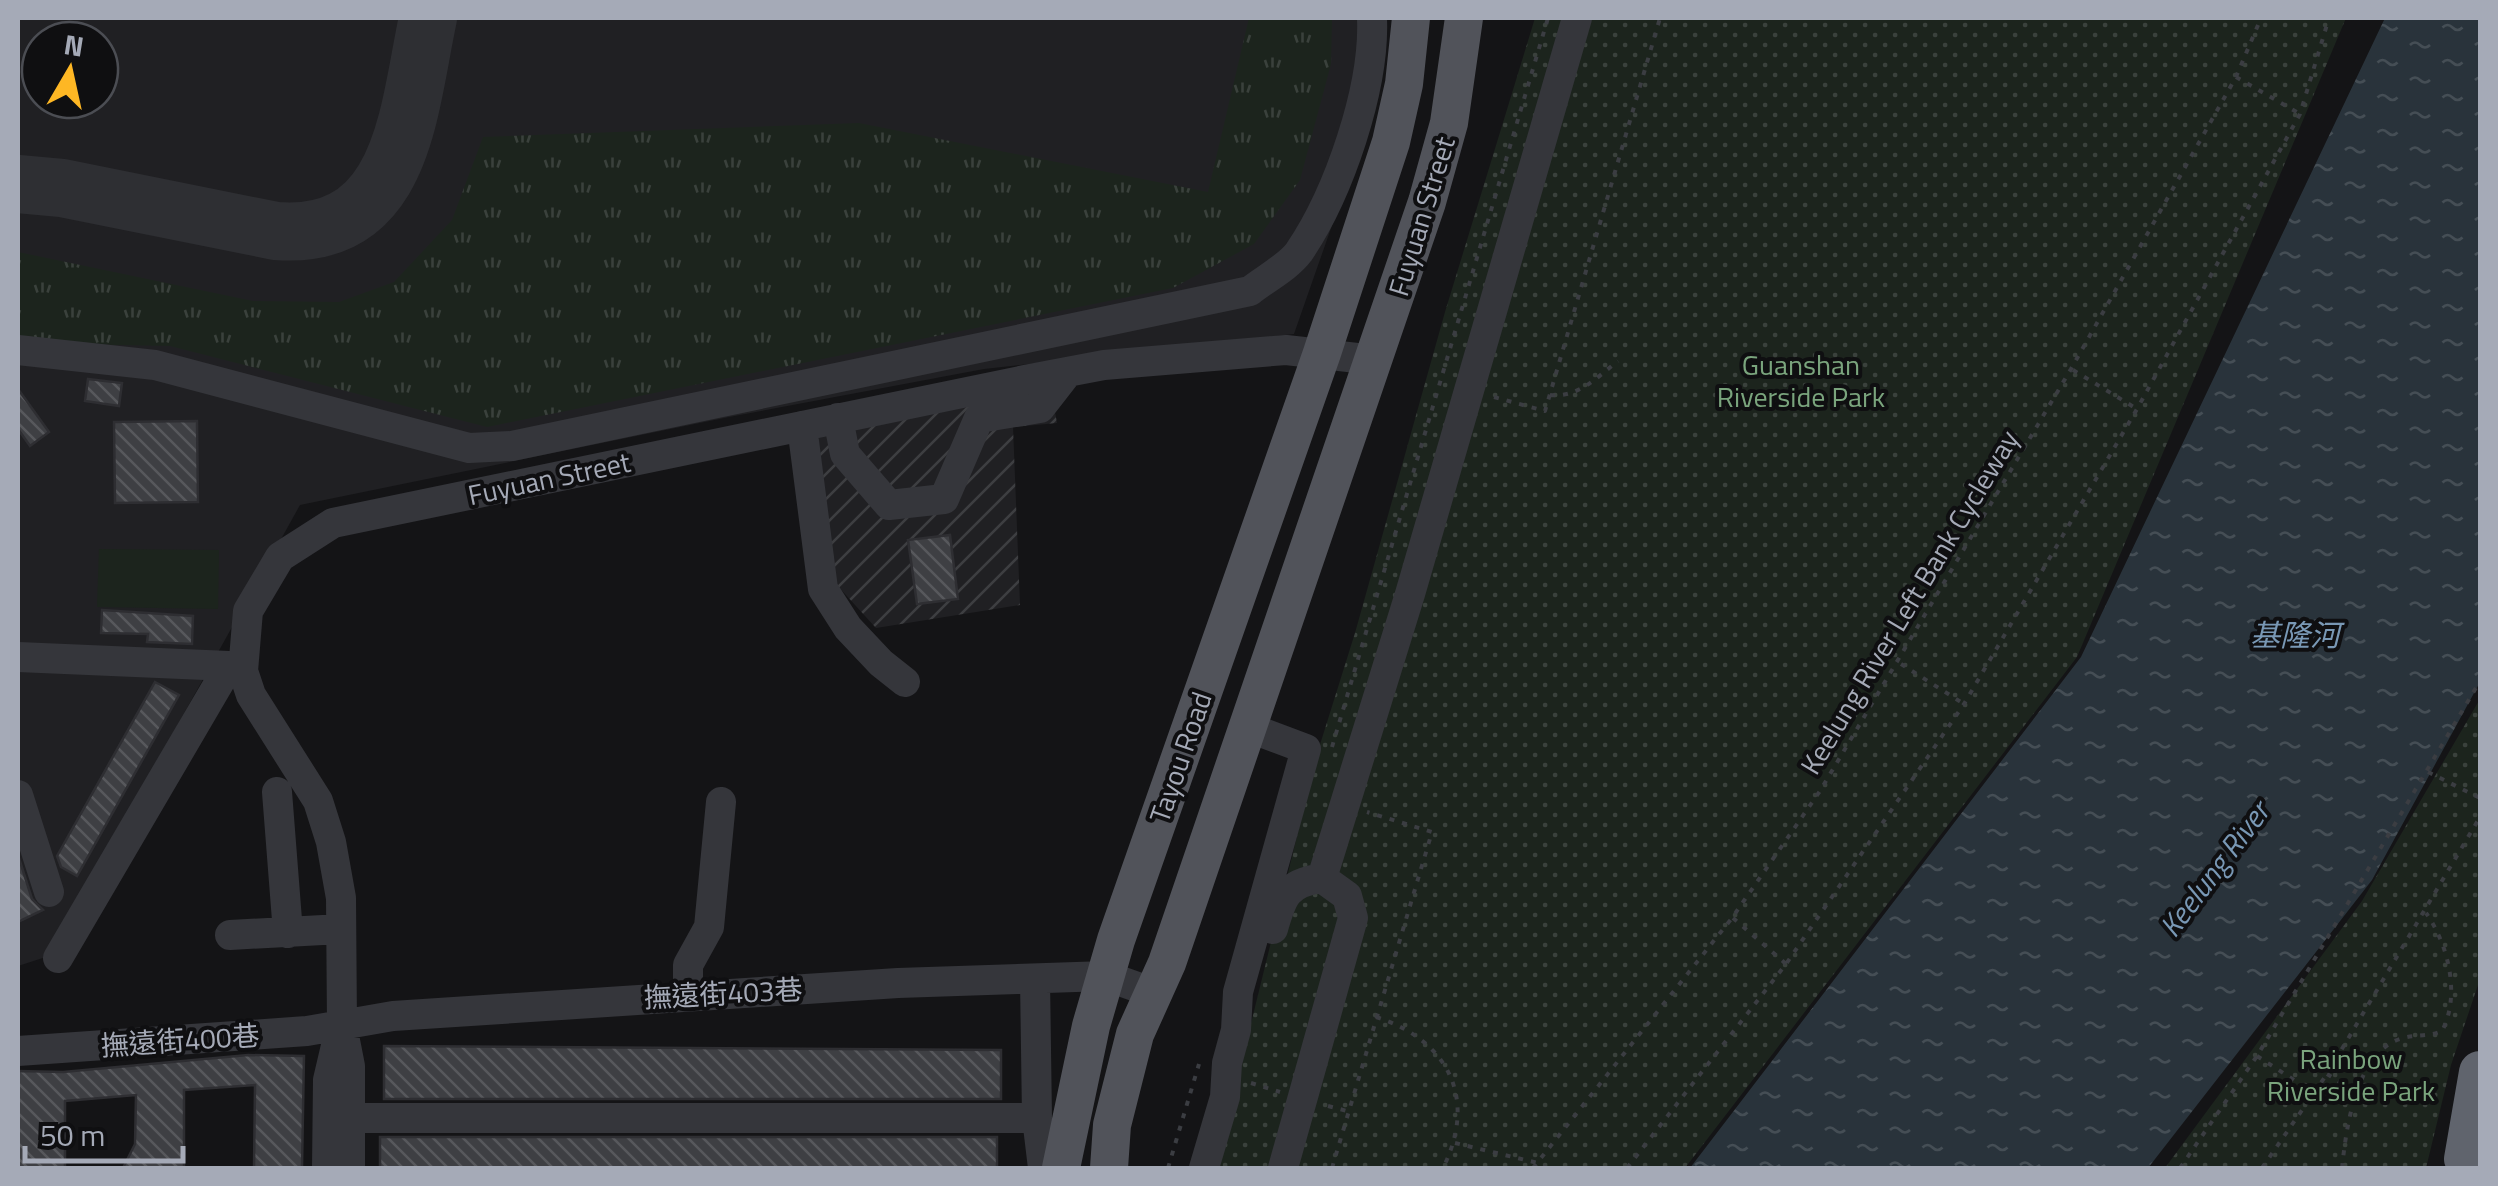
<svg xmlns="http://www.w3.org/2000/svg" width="2498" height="1186" font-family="'Titillium Web','Noto Sans TC',sans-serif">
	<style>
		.built { fill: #202023; fill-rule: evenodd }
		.industrial { fill: url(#industrial-furrows) }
		.grass { fill: url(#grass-tufts) }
		.park { fill: url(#park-dots) }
		.pitch { fill: #1c241d }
		.water { fill: url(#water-ripples) }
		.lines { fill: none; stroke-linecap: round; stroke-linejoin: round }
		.taxiway { stroke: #2e2f33; stroke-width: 58 }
		.building { fill: url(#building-back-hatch); stroke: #2e2e32; stroke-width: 2.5 }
		.path { stroke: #3b3d42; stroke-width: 4; stroke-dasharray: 5 8; stroke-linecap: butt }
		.minor { stroke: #35363b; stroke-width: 30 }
		.major { stroke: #51535a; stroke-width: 38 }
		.highway { stroke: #60646d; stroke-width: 42 }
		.labels { text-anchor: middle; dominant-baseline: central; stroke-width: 8; stroke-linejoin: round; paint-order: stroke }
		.street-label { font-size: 28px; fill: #a5aab7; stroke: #0f0f11 }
		.park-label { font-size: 28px; fill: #7aa47d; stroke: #0f0f11 }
		.water-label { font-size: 30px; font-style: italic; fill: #7998b5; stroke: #0f0f11 }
	</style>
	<defs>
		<pattern id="industrial-furrows" width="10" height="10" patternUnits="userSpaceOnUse" patternTransform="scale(2.5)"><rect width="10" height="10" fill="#202023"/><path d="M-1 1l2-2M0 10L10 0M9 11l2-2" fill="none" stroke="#3d3e41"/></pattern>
		<pattern id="grass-tufts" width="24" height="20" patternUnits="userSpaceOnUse" patternTransform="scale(2.5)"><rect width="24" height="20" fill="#1c241d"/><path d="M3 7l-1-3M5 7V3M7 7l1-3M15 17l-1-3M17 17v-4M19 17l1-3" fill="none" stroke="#3a413c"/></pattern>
		<pattern id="park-dots" width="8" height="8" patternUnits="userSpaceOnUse" patternTransform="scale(2.5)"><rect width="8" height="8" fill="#1c241d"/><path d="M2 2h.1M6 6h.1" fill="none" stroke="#3a413c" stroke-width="1.8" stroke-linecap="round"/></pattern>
		<pattern id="water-ripples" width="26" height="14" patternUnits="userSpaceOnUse" patternTransform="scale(2.5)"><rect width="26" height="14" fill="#29333b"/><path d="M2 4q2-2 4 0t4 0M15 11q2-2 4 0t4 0" fill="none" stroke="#454e55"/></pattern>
		<pattern id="building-back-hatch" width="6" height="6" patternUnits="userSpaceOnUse" patternTransform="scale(2.5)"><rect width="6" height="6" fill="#3e3f43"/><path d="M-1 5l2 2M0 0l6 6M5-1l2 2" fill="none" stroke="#57585c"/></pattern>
	</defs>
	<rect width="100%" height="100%" fill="#141416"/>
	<path class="built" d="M18,18H1379L1358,151L1294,334L984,369L729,417L300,505L49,956L18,966ZM40,40H100V100H40Z"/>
	<path class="industrial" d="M1051,390L1057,423L1013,427L1020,605L876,628L835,583L812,433Z"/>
	<path class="grass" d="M1249,18H1332L1331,64L1300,180L1254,244L1173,288L487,427L170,346L18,343V252L253,301L339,302L394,282L452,220L483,137L859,123L1208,192Z"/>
	<path class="park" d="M1535,18H2346L2077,657L1685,1168H1209L1242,1060L1318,751L1355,633L1445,312Z
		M2480,699V979L2451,1065L2426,1168H2165L2362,901Z"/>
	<path class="pitch" d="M99,549L219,550L218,609L97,607Z"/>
	<path class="water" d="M2385,18H2480V682L2372,880L2148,1168H1690L2081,657Z"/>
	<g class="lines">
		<path class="taxiway" d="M18,184L62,188L276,231C404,241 408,111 428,18"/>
	</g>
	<path class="building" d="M88,379L122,383L119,406L85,401Z
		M18,389L49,432L30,446L18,429Z
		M197,421L198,502L115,503L114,422Z
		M950,535L958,599L917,604L908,540Z
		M102,610L193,616L192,644L147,642L148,634L101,633Z
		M155,682L179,695L77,876L61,867L57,856Z
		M18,855L32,899L43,910L18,922Z
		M384,1046L1001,1050V1099H384Z
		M248,1055L304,1056L302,1168H254L255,1085L184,1090V1168H123L135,1144L136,1095L65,1101V1168H18V1071L63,1072Z
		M380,1137H997V1168H380Z"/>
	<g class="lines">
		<path class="path" d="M2236,77L2300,114
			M2073,370L2137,409
			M1550,395C1578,398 1596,378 1618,361
			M1494,397L1545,411L1660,18
			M1901,664L1964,704
			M1332,747L1548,18
			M2428,772L2480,798
			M1733,918L1786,964
			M1376,1017C1448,1040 1478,1098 1443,1168
			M2257,1056L2314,1093
			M2327,1074L2356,1092
			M1251,1083L1280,1092
			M1328,1106L1347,1111
			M1455,1143L1538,1163L1546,1168
			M1168,1168L1199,1064
			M1332,1168L1432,832L1367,812
			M1533,1168L1732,918L1820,791L2071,369L2236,77L2261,18
			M1627,1168L1786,964L1964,704L2137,409L2300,114L2329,18
			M2180,1168L2257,1056L2480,681
			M2262,1168L2327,1074L2480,817
			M2342,1168C2346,1129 2356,1050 2403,1038C2417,1034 2428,1037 2442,1031C2461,995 2448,944 2426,913"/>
		<path class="minor" d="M18,350L155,365L469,448L512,446L1250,291C1265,279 1288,267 1299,252C1339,193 1375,88 1372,18
			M838,418L845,454L889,505L944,499L979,418L1040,408L1068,372
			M802,426L823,589L848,628L881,663L905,682
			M18,657L229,666L243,671
			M277,792L288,933
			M18,795L49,892
			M1273,929C1282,897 1286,883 1322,878
			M230,935L341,929
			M58,958L229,666
			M1035,979L1037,1118L1043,1168
			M688,994V965L709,927L721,802
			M18,1051L307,1031L393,1016L898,983L1106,976L1154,993
			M350,1118H1037
			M327,1168L328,1080L339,1033
			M350,1168V1066L342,1025L341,898L331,842L318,801L251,695L243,671L248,611L280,557L333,523L1025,380L1104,365L1286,350L1375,360
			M1204,1168L1225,1097L1227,1063L1236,1030L1238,992L1306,749L1247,727
			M1283,1168L1353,918L1347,896L1322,878L1410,594L1577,18"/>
		<path class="major" d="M1061,1168L1091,1026L1116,940L1322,353L1391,142L1404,84L1411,18
			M1109,1168L1112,1125L1135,1034L1167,963L1427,202L1449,123L1464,18"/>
		<path class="highway" d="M2465,1159L2480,1072"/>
	</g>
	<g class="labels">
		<g class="street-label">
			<text transform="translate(1421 216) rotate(-73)">Fuyuan Street</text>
			<text transform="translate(549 478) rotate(-12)">Fuyuan Street</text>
			<text transform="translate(1909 602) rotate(-59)">Keelung River Left Bank Cycleway</text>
			<text transform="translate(1180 757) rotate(-71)">Tayou Road</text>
			<text transform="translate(723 993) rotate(-3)">撫遠街403巷</text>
			<text transform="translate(180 1040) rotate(-4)">撫遠街400巷</text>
		</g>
		<g class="park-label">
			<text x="1801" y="364">Guanshan<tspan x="1801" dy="32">Riverside Park</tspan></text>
			<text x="2351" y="1058">Rainbow<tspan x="2351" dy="32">Riverside Park</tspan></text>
		</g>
		<g class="water-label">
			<text x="2295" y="635">基隆河</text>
			<text transform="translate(2214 869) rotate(-53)">Keelung River</text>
		</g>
	</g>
	<rect width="2498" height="1186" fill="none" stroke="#a5aab7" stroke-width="40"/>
	<g transform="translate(70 70) rotate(9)"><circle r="48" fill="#0f0f11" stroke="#4b4d53" stroke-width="2.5"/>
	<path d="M0-8L18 38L0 25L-18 38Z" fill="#feb724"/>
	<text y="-15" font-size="28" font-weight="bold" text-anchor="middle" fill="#a5aab7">N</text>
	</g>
	<path d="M25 1146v15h158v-15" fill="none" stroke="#a5aab7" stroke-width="5"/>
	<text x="40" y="1146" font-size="30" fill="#a5aab7" stroke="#0f0f11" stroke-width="8" paint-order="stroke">50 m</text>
</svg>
